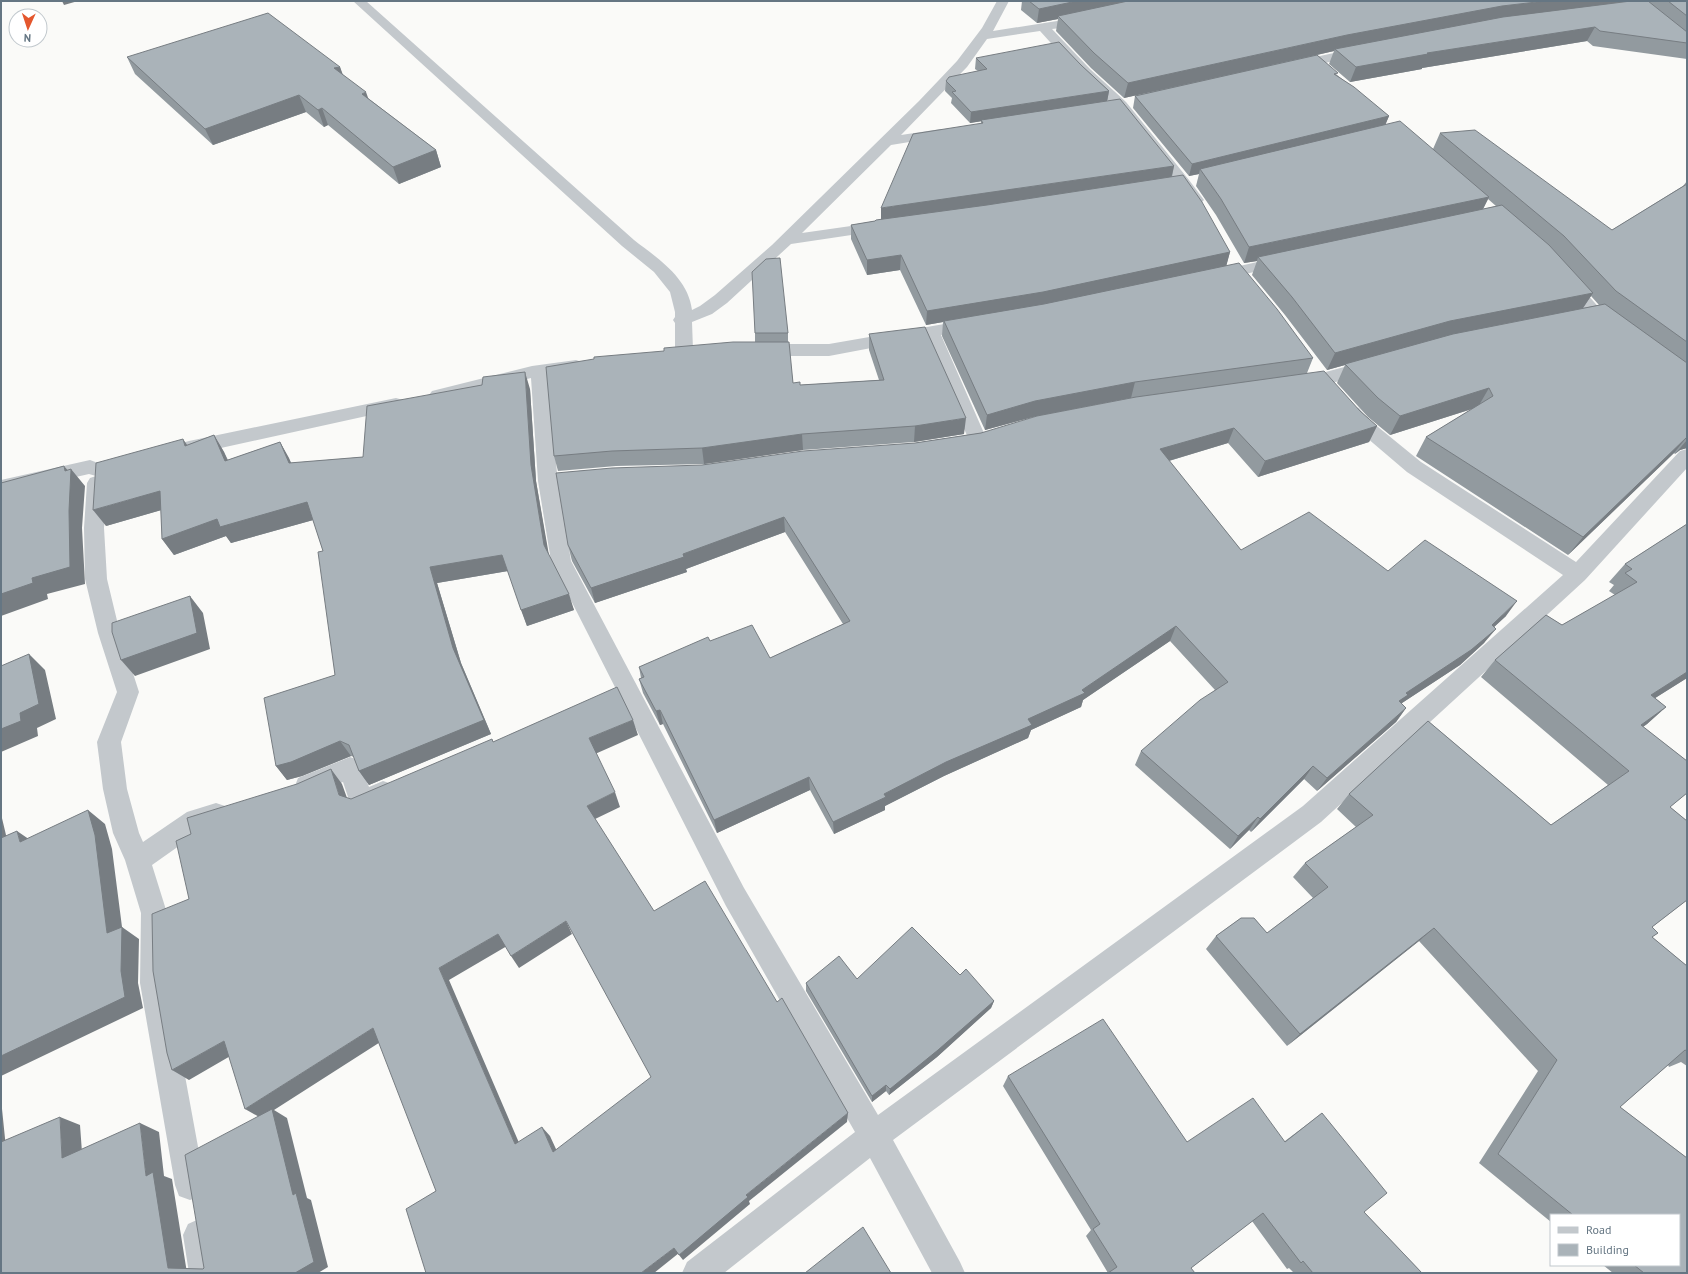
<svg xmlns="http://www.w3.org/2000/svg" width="1688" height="1274" font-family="'PT Sans',sans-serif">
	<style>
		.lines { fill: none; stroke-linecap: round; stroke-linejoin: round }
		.minor { fill: #c3c8cc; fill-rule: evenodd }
		.wall { fill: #929a9f; fill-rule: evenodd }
		.shaded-wall { fill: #777d82 }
		.building { fill: #aab3b9; stroke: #777d82; fill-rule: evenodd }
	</style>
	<rect width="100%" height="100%" fill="#fafaf8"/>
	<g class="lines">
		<path class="minor" d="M353,1H366L634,240C657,258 688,277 692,310L700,306L715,295L772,245L919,101L957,61L982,28L997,1H1009L993,31L1057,21L1061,22L1063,25L1061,28L1052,29L1090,69L1126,102L1189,180L1204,200L1201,203L1196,205L1191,203L1116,108L1080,75L1040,31L987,39L967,67L901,135L941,129L946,130L948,133L946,136L891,145L802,233L879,222L885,224L887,227L885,230L791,244L727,303L712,314L692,322L693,350L690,354L684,356L678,354L675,350V323L673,320L675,317V312L670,292L654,272L622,246Z
			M1361,47L1366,48L1367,51L1366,54L1293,70L1288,69L1286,66L1288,63Z
			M1284,256L1290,258L1292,261L1290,264L1214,281L1208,279L1206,276L1208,273Z
			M1566,276L1572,277L1602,311L1618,323L1621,327L1618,331C1614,332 1610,333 1606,331C1590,323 1568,296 1558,281L1560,277Z
			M973,319L979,320L982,324L979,328L941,335L987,440L985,445L978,447L971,445L969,440L924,338L829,356H760L754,354L751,350L754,346L760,344H829Z
			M576,360L582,362L585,366L582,370L548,376L557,473L587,470L594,472L597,477L594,482L559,487L571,561L744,888L878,1115L1303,806L1563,575L1407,472L1353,426L1343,412L1345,408L1352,406L1359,408L1367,418L1421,462L1576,562L1680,451L1687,449V468L1585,580L1321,822L893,1140L960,1262L965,1273H932L870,1158L724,1273H682L687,1262L855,1132L726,906L551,561L538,481L531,378L438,401L432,399L429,395L432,391L532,366Z
			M1370,360L1376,362L1379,366L1376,370C1356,376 1314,391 1295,386L1292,382L1295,378L1322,373Z
			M396,398L403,400L405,404L403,408L189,455L182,453L179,448L182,443L189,441Z
			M125,456L132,458L135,463L132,468L99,476L104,478L107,483L104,528L107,579L120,633L139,692L121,742L127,789L139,833L143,842L187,812L216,803L225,806L228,814L225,822L203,829L152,865L167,913L168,983L205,1185L201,1196L190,1200L179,1196L175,1185L140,983L141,913L125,860L113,833L103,789L97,742L117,692L98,633L85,579L84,528L87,483L90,478L96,476L89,474L1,494V480L90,460L98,463Z
			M350,757L358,760L369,787L383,781L392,784L395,792L392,800L361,812L352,809L343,782L307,797L298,794L295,786L298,778Z
			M199,1219L210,1224L215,1235L221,1273H189L183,1235L188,1224Z"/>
	</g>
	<path class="wall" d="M1022,1H1687V59L1593,46L1587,41L1422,68V69L1350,82L1329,64L1334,51L1317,55L1337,75L1389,116L1385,125L1433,149L1440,133L1612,230L1683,186L1687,181V448L1680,450L1675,454L1674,453L1568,555L1416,456L1426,437L1472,409L1390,435L1368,417L1337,383L1345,365L1327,370L1285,315L1252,275L1257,261L1244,263L1216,215L1196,186L1199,174L1189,176L1133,108L1135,96L1164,89L1124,98L1091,68L1056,31L1058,19L1037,23L1021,10ZM1488,199L1496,206L1483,209ZM1591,296L1599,305L1583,308Z
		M127,57L340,67L342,74L369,99L436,150L441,167L399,184L328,125L324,127L306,112L213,145L135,74Z
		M976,58L1081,65L1109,91L1107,101L1174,166L1172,177L1230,252L1226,266L1313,358L1307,373L1360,411L1377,426L1369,442L1258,477L1228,443L1169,461L1241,550L1388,571L1506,616L1494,627L1484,643L1460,665L1402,703V704L1406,708L1396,722L1317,791L1304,779L1251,832L1249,830L1230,849L1135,765L1141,751L1215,690L1170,641L1083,700L1081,707L1031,730L1028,738L944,776L885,806V810L834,834L810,790L717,833L663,724L660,725L643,693L639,679L641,678L639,667L710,641L770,658L843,624L785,532L686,569L687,572L595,603L572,561L568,545L702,465L915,443L981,433L1133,397L1033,417L985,430L942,336L943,322L926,325L900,270L867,275L851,239V225L875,221L881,219L981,123V121L970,123L951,103L952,98L945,91L946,81L978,71L975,69Z
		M755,333H788V342L793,383L800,385L879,380L869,350V334L964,434L914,442L803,450L704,464L616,466L558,471L554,456L755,342Z
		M530,389L536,481L548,553L574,610L527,626L508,571L437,583L461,663L491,734L369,785L359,771L354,757L351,756L302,776L287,780L276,766L335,675L323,551L313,520L231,543L226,536L174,555L162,539L161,510L106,526L187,445L214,435L224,452L228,460L280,442L291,463L363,457Z
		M1687,524V678L1655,698L1666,707L1647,724L1643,727L1687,761V793L1670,807L1687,821V900L1652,927L1658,933L1652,937L1687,966V1066L1681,1062L1669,1067L1668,1065L1620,1107L1687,1158V1273H1613L1603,1265H1679V1215H1551V1222L1479,1163L1538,1071L1419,941L1287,1046L1206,949L1216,936L1241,918H1254L1267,933L1313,898L1293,877L1305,863L1356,827L1337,809L1349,794L1428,721L1551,825L1608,785L1481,677L1495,660L1546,615L1562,625L1615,595L1609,591L1614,585L1609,582L1625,564Z
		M960,975L994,1001L991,1008L937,1057L889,1095L886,1091L872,1102L806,991V983L857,979Z
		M1008,1076L1187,1142L1285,1141L1309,1123L1322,1113L1364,1212L1422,1273H1294L1289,1268L1287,1269L1252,1221L1191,1268L1108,1273L1086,1236L1091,1230L1003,1086Z"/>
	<path class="shaded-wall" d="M62,1H78L64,5Z
		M1077,1H1142L1058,16V19L1037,23L1039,9Z
		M1545,1H1629L1335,49L1334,51L1124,98L1128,83L1347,35L1502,6Z
		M1595,27L1587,41L1422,68V69L1350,82L1356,67L1427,53Z
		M340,67L346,83L334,68Z
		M1109,91L1107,102L970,123L971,112Z
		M366,92L372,109L362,94Z
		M299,95L306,112L213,145L205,129Z
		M322,108L328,125L324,127L318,110Z
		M1389,116L1384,128L1200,169L1199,174L1189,176L1192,164Z
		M436,150L441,167L399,184L393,167Z
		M1174,166L1171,179L881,221V208Z
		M1489,197L1481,213L1258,257L1257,261L1244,263L1249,247Z
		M1230,252L1226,267L1041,307L944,321L943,322L926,325L927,311Z
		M901,255L900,270L867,275V260Z
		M1593,293L1581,311L1345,364V365L1327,370L1335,353L1450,321Z
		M525,372L530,389L536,481L550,561L544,545L531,465Z
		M1135,382L1131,398L1033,417L985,430L987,415L1035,401Z
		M1489,388L1478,407L1390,435L1400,416Z
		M966,418L964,434L914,442L915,426Z
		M1377,426L1369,442L1258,477L1265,461Z
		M1234,428L1228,443L1155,465L1160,449Z
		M802,434L803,450L704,464L702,448Z
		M214,435L224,452L235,478L225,461Z
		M1687,437L1674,453L1568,555L1583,537Z
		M183,439L194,455L185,446Z
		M1687,440V448L1680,450L1675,454Z
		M280,442L289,458L298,479L289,463Z
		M64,466L71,474V469L85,486L82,528L85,584L47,594L48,599L1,616V594L32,578L65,471Z
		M160,491L172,507L106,526L93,510Z
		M307,502L317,519L231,543L226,536L174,555L162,539L217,519Z
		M784,517L785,532L686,569L687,572L595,603L591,588Z
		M502,555L508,571L437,583L461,663L491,734L369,785L359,771L453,648L430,567Z
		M569,594L574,610L527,626L521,610Z
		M190,596L203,613L210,649L135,676L121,660Z
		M1517,601L1506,616L1481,639L1492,625Z
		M1176,626L1170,641L1083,700L1081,707L1031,730L1028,738L944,776L885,806V810L834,834L833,822L884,794L1028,719L1082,690Z
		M1496,629L1484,643L1460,665L1402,703L1398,709L1399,701L1406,693Z
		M29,654L45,670L56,719L37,728L38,736L1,752V729Z
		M1687,672V678L1633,712L1651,695Z
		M1666,707L1647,724L1623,741L1641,725Z
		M1406,708L1396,722L1317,791L1327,778Z
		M660,710L663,724L660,725L656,711Z
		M633,720L638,735L595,754L589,738Z
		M340,741L351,756L302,776L287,780L276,766Z
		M1313,766L1304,779L1251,832L1260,819Z
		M331,769L342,784L351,809L339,795Z
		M809,777L810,790L717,833L714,820Z
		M615,792L620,807L593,820L587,806Z
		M88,810L105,824L112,849L122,927L139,939L138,983L143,1008L1,1076V1056L121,971L107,933Z
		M1,814L11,856L1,849Z
		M1258,817L1249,830L1230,849L1238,836Z
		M17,831L36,844L20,842Z
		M566,921L572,934L519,968L511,956Z
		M1434,928L1419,941L1287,1046L1300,1034Z
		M498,934L507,946L449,980L523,1152L515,1144L439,968Z
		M994,1001L991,1008L937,1057L889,1095L890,1089Z
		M373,1028L385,1039L274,1110L287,1118L307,1198L311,1200L328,1267L318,1273H295L293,1195L261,1118L245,1109Z
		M224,1041L239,1051L189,1080L172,1070Z
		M886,1085V1091L872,1102V1096Z
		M1,1099L7,1158L1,1156Z
		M848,1113L847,1122L749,1201L750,1204L683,1260L679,1255L746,1195Z
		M60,1117L80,1125L83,1166L62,1158Z
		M140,1123L159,1132L164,1176L172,1179L187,1273L168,1268L146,1176Z
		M542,1127L550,1136L561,1160L553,1152Z
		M674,1248L679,1253L654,1273H641Z"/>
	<path class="building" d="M1029,1H1077L1039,9Z
		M1128,1H1545L1502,6L1347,35L1128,83L1094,53L1058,16Z
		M1631,1H1648L1687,32V43L1600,31L1595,27L1427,53L1428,54L1356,67L1335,49L1503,17Z
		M1668,1H1687V16Z
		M268,13L340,67L334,68L366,92L362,94L436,150L393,167L322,108L318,110L299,95L205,129L127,57Z
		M1059,42L1081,65L1109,91L971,112L952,92L956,91L946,81L949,77L987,69L976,58Z
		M1317,55L1338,73L1334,74L1354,87L1389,116L1192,164L1135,96Z
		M1120,99L1174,166L881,208L913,134L983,123L981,120Z
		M1400,121L1489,197L1249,247L1221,199L1200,169Z
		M1475,130L1612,230L1687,184V342L1616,291L1564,236L1440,133Z
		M1183,175L1202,202L1230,252L1043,292L927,311L901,255L867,260L851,225L875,221L876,220L987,205Z
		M1502,205L1549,245L1593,293L1450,321L1335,353L1292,297L1258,257Z
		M780,258L788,333H755L752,272L766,259Z
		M1239,263L1277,309L1313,358L1135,382L1035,401L987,415L944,321L1044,304Z
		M1605,304L1687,363V437L1583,537L1426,437L1493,396L1489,388L1400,416L1378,398L1345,364L1453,334Z
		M925,327L966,418L915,426L802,434L702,448L612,451L554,456L546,367L594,359V357L664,351V348L733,342H789L793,383L800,382V385L884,380L869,334Z
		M1324,371L1360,411L1377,426L1265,461L1234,428L1160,449L1241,550L1309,512L1388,571L1425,540L1517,601L1492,625L1496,629L1471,650L1406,693L1408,695L1399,701L1406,708L1327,778L1313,766L1260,819L1258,817L1238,836L1141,751L1200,700L1228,682L1176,626L1082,690L1085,693L1028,719L1032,725L946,762L884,794L886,797L833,822L809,777L714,820L660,710L656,711L639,679L644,677L639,667L708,637L710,641L752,625L770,658L850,621L784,517L683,554L684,557L591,588L568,545L556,473L612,468L702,465L803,451L915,443L981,433L1037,416L1136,397Z
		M525,372L531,465L544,545L569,594L521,610L502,555L430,567L453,648L484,720L359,771L349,745L340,741L291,762L276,766L264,698L335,675L318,552L323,551L307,502L220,527L217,519L162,539L160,491L93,510L96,463L183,439L185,446L214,435L225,461L280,442L289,463L363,457L367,406L482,385L483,377Z
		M64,466L65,471L71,469L69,511L70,567L32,578L33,583L1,594V483Z
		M1687,524V672L1651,695L1666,707L1641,725L1687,761V793L1670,807L1687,821V900L1652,927L1658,933L1652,937L1687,966V1051L1685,1050L1620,1107L1687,1158V1273H1644L1634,1265H1679V1215H1573L1498,1154L1557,1060L1434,928L1300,1034L1216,936L1241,918H1254L1267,933L1328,887L1305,863L1373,815L1349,794L1428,721L1551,825L1629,771L1495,660L1546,615L1562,625L1637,582L1625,573L1632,569L1625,564Z
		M190,596L197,633L121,660L112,632V623Z
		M29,654L39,704L20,713L21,721L1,729V666Z
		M617,687L633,720L589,738L615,792L587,806L654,911L705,881L777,1002L782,998L848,1113L746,1195L748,1197L679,1255L674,1248L641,1273H426L406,1209L436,1191L373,1028L245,1109L224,1041L172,1070L167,1053L153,971L152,914L189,899L176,841L191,834L187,818L297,784L331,769L339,795L351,799L492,739L493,742ZM566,921L651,1077L553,1152L542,1127L515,1144L439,968L498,934L511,956Z
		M88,810L95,835L107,933L122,927L121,971L125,997L1,1056V838L17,831L20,842Z
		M912,927L960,975L966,969L994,1001L938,1050L890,1089L886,1085L872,1096L806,983L839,956L857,979Z
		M1103,1019L1187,1142L1253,1098L1285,1142L1322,1113L1387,1193L1364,1212L1422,1273H1313L1303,1261L1301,1263L1263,1213L1191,1268L1195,1273H1108L1117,1267L1093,1229L1100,1224L1008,1076Z
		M272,1109L293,1195L296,1193L314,1262L295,1273H1V1142L60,1117L62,1158L140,1123L146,1176L153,1172L168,1268L203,1269L204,1268L185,1155Z
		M863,1227L891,1273H805Z"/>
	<rect width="1688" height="1274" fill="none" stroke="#657683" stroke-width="4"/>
	<rect x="1550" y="1214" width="130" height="52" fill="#ffffff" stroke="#c1c8cd"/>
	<rect x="1558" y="1227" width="20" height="6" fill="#c3c8cc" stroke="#c1c8cd"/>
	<text x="1586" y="1234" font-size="12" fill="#657683">Road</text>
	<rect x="1558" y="1244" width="20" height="12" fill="#aab3b9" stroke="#c1c8cd"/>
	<text x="1586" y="1254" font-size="12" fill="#657683">Building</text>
	<g transform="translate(28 28) rotate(183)"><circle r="19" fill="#ffffff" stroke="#c1c8cd"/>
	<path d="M0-3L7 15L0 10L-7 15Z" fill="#e4572e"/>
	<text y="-6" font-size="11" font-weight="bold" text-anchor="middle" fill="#657683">N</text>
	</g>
</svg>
